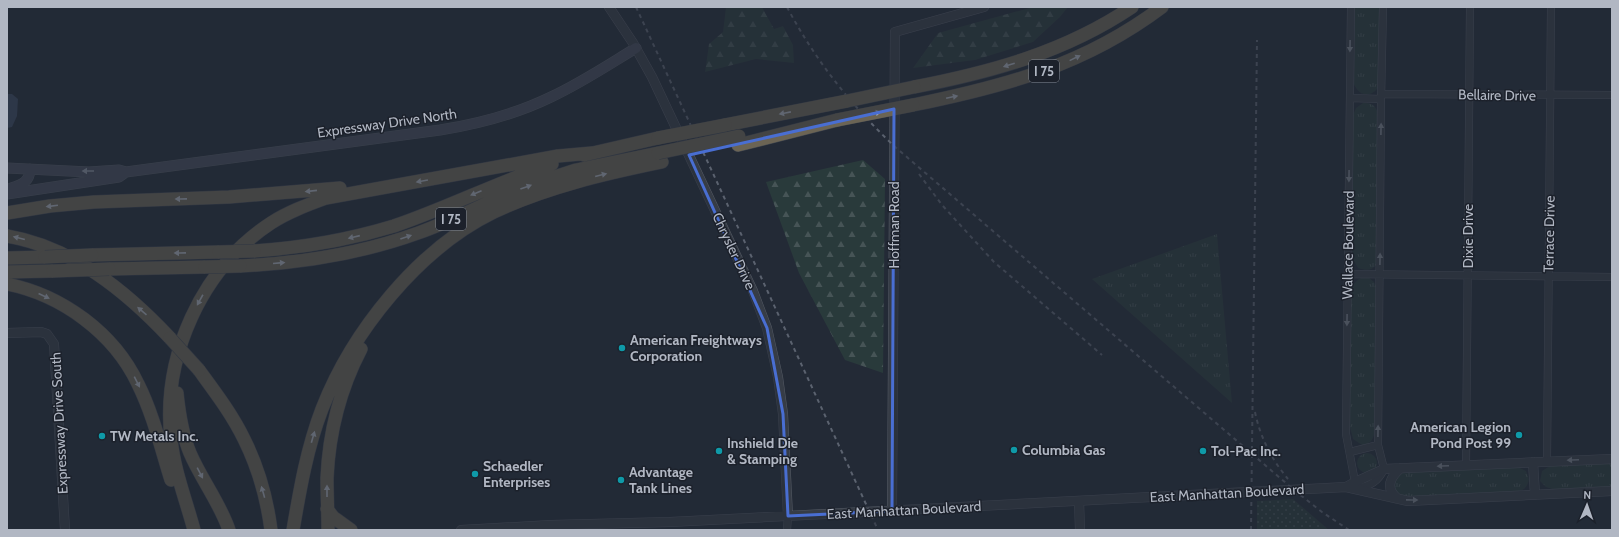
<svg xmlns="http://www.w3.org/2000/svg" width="1619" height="537" font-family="Cabin,sans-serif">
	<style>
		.grass { fill: url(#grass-tufts) }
		.forest { fill: url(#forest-firs) }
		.park { fill: url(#park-dots) }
		.water { fill: #3a475d }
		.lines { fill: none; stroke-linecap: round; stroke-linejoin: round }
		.minor-casing { stroke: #545a64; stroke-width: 8 }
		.tertiary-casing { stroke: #545a64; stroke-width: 10 }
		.secondary-casing { stroke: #545a64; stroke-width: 11 }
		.motorway-casing { stroke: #414751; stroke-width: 14 }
		.minor { stroke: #363c46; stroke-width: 7 }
		.tertiary { stroke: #363c46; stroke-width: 9 }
		.secondary { stroke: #454b59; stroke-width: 10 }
		.motorway { stroke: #6b6454; stroke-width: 13 }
		.rail { stroke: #5b626f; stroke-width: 2; stroke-dasharray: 4 4; stroke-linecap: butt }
		.motorway-bridge-casing { stroke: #414751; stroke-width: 14; stroke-linecap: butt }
		.motorway-bridge { stroke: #6b6454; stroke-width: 13 }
		.oneway { fill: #7a808b }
		.oneway2 { fill: #aaafb8 }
		.oneway3 { fill: #8b919e }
		.marked { fill: none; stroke: #496ed2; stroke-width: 3; stroke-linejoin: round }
		.culture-dot { fill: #0f9aa8; stroke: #1c212b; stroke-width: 1.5 }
		.labels { text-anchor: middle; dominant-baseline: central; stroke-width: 3; stroke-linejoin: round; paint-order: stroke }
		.shield { fill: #1c212b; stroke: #848a95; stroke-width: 1 }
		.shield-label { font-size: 13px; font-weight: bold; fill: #b1b7c3 }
		.street-label { font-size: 14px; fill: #b1b7c3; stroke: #1c212b }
		.poi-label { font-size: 14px; font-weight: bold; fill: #b1b7c3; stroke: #1c212b; text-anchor: start }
	</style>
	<defs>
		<pattern id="grass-tufts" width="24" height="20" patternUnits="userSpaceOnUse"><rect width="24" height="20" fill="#293a3b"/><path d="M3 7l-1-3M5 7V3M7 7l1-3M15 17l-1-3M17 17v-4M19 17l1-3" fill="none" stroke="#465456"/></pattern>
		<pattern id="forest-firs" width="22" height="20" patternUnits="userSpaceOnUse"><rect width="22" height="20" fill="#293a3b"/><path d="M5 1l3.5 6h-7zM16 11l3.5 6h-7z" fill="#465456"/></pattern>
		<pattern id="park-dots" width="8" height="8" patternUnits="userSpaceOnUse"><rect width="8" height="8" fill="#293a3b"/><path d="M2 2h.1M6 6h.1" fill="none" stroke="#465456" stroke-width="1.8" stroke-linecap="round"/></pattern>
	</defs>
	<rect width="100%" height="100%" fill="#232a36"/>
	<path class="grass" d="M1355,7H1381L1379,86C1372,98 1359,97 1354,84Z
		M1363,103C1374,102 1377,108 1379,117L1377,263C1373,271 1366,271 1358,268L1352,257L1353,115L1356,108Z
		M1217,234L1232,403L1092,279Z
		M1368,277L1374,282L1377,288L1375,429C1374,438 1372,444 1362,445L1353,439L1350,427L1351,292C1353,283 1358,277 1368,277Z
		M1357 463a10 10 0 1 1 20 0a10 10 0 1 1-20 0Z
		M1612,462V487L1556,490L1546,487L1540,481L1542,471L1550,466Z
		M1518,467L1526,471L1529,479C1528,486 1525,490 1518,491L1407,497L1396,494L1393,481L1399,475L1403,473Z"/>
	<path class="forest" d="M726,7H762L774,29L783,26L793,45L794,63L756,59L705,72L709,44L723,32Z
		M1033,7H1068L1060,17L1033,42L975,60L913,68L938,33Z
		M863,160L885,179L883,373L845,360L799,273L766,182Z"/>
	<path class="park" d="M1293,499L1329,530H1257V501Z"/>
	<path class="water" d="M7,94H12L18,99L17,116L12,127L7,128Z"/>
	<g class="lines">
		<defs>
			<path id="minor" d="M1351,7L1346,434L1355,482
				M1381,94L1612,95
				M1350,98L1381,99
				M1348,274L1612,277
				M1350,452L1378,445
				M1547,462L1551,7
				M1466,465L1470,7
				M1357,488C1370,486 1378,482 1384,469L1378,445L1381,99L1383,7
				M787,530L788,516"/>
			<path id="tertiary" d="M609,7L633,43L652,77L753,291L767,328L778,377L783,414L788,516
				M7,333L41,332L47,334L54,344L65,530
				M1533,462L1535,495
				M1346,487L1355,482L1384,469L1612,459
				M1397,498C1385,488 1390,477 1401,468
				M1079,501L1080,530
				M892,511L895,32L984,7
				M461,530L551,525L670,522L1346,487L1408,501L1612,491"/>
			<path id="secondary" d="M7,168L89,172L119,170L126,172
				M11,188C22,185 30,181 30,169
				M7,194L119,177L126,172L440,130C478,124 516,114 551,97C581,83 608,65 636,48"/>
			<path id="motorway" d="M914,87C992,72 1065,52 1132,7
				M913,105C1006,86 1085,65 1162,7
				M725,125L847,101
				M738,145L837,120
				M584,155L658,138
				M7,213L50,206L94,202L229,197L340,188
				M7,236C72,247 126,291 170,338
				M254,251C301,248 348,240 394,226C447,208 498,182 552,164
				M92,255L219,252
				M7,258L45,257
				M240,266C302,263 360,254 418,233C449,222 478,207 507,194C530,185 553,177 576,170L658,153
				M109,269L205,267
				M7,272L53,271
				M7,284C62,295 114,333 138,384C153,414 161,448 171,480
				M199,370C215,392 232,414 244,439C258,467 267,499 271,530
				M177,393C179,413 182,434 190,453C201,479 220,503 229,530
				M327,509L333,517L351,530
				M194,530C186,500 174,470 171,439C162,357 201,269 271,223C288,212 307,205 326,198L558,156L592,153
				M293,530C300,489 307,448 322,409C352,332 418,249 494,212C547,187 604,174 662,162
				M328,530C328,513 327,495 327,478C329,433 340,389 361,349"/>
		</defs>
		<use href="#minor" class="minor-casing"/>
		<use href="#tertiary" class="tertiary-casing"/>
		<use href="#secondary" class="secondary-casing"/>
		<use href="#motorway" class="motorway-casing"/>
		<use href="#minor" class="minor"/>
		<use href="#tertiary" class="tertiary"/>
		<use href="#secondary" class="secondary"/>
		<use href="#motorway" class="motorway"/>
		<path class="rail" d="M636,7L878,530
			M787,7C815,60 851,105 894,146L1294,490L1322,512L1349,530
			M919,174L942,205L994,262L1102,355
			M1255,412C1260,437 1272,460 1288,479
			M1251,530L1257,40"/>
		<defs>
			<path id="motorway-bridge" d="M847,101L914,87
				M837,120L913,105
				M658,138L725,125
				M658,153L739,136
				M219,252L254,251
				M45,257L92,255
				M205,267L240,266
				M53,271L109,269
				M170,338L199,370"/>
		</defs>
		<use href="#motorway-bridge" class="motorway-bridge-casing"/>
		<use href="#motorway-bridge" class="motorway-bridge"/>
	</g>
	<defs><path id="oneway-solid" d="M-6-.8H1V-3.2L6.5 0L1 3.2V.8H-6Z"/></defs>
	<g class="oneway">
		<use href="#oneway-solid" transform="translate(1350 46) rotate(91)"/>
		<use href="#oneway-solid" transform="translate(1381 129) rotate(-89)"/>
		<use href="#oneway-solid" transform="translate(1349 176) rotate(91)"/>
		<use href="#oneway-solid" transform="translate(1380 259) rotate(-89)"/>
		<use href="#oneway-solid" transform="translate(1347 320) rotate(91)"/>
		<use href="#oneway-solid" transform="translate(1378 431) rotate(-89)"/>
		<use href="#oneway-solid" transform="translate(1573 460) rotate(177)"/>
		<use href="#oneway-solid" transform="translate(1443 466) rotate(177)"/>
		<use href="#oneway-solid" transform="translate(1412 500) rotate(1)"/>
	</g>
	<g class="oneway2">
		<use href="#oneway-solid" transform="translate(1075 58) rotate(-26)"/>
		<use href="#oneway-solid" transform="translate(1009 65) rotate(163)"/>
		<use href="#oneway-solid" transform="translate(952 97) rotate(-12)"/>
		<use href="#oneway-solid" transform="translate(785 113) rotate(169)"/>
		<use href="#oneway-solid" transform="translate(875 113) rotate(-11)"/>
		<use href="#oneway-solid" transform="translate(601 175) rotate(-14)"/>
		<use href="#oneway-solid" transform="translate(422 181) rotate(170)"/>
		<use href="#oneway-solid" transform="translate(526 187) rotate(-20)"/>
		<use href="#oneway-solid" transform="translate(311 191) rotate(174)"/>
		<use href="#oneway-solid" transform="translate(476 193) rotate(157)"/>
		<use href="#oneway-solid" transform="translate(181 199) rotate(179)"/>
		<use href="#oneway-solid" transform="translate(52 206) rotate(173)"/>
		<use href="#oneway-solid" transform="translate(354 237) rotate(167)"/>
		<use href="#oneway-solid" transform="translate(406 237) rotate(-19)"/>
		<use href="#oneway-solid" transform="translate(19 238) rotate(-166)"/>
		<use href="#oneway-solid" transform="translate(180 253) rotate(179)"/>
		<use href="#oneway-solid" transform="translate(279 263) rotate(-5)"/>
		<use href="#oneway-solid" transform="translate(44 296) rotate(25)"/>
		<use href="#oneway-solid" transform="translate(200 300) rotate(119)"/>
		<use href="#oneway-solid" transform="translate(142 311) rotate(-139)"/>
		<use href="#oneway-solid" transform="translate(137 382) rotate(63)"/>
		<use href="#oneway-solid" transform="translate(313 437) rotate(-74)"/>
		<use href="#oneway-solid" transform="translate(200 473) rotate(62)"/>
		<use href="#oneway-solid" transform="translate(327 491) rotate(-90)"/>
		<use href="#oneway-solid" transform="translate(263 492) rotate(-106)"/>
	</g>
	<use class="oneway3" href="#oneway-solid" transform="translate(88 171) rotate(180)"/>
	<path d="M0 0H1619V537H0ZM894,109L892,511L788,516L783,414L767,328L689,155Z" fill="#232a36" fill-opacity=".55" fill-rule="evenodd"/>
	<path class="marked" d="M894,109L892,511L788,516L783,414L767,328L689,155Z"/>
	<g class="culture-dot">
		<circle cx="622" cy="348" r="4"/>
		<circle cx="1519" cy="435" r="4"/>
		<circle cx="102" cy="436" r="4"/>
		<circle cx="1014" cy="450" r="4"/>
		<circle cx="719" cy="451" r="4"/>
		<circle cx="1203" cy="451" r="4"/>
		<circle cx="475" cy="474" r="4"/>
		<circle cx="621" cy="480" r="4"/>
	</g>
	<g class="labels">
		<g class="shield">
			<rect x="1029" y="60" width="30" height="22" rx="3"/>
			<rect x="436" y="208" width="30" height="22" rx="3"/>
		</g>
		<g class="shield-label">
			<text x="1044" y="71">I 75</text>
			<text x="451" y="219">I 75</text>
		</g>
		<g class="street-label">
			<text transform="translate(1497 95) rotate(1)">Bellaire Drive</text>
			<text transform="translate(387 123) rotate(-8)">Expressway Drive North</text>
			<text transform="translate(894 225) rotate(-90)">Hoffman Road</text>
			<text transform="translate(1549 234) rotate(-89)">Terrace Drive</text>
			<text transform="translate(1468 236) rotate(-90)">Dixie Drive</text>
			<text transform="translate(1348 245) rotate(-89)">Wallace Boulevard</text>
			<text transform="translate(734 251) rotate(65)">Chrysler Drive</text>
			<text transform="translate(59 423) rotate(-93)">Expressway Drive South</text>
			<text transform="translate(1227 493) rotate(-3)">East Manhattan Boulevard</text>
			<text transform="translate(904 510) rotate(-3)">East Manhattan Boulevard</text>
		</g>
		<g class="poi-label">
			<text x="630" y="340">American Freightways<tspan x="630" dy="16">Corporation</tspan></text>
			<text x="1511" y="427" text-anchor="end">American Legion<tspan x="1511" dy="16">Pond Post 99</tspan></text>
			<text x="110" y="436">TW Metals Inc.</text>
			<text x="727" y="443">Inshield Die<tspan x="727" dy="16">&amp; Stamping</tspan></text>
			<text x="1022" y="450">Columbia Gas</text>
			<text x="1211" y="451">Tol-Pac Inc.</text>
			<text x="483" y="466">Schaedler<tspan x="483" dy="16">Enterprises</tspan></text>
			<text x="629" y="472">Advantage<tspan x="629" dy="16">Tank Lines</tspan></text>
		</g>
	</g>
	<rect width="1619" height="537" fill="none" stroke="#b1b7c3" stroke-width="16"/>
	<g transform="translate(1587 505) rotate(2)" stroke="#1c212b" stroke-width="3" paint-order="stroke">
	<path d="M0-3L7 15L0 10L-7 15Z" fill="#b1b7c3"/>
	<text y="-6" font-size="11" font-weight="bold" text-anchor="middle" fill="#b1b7c3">N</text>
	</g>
</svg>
